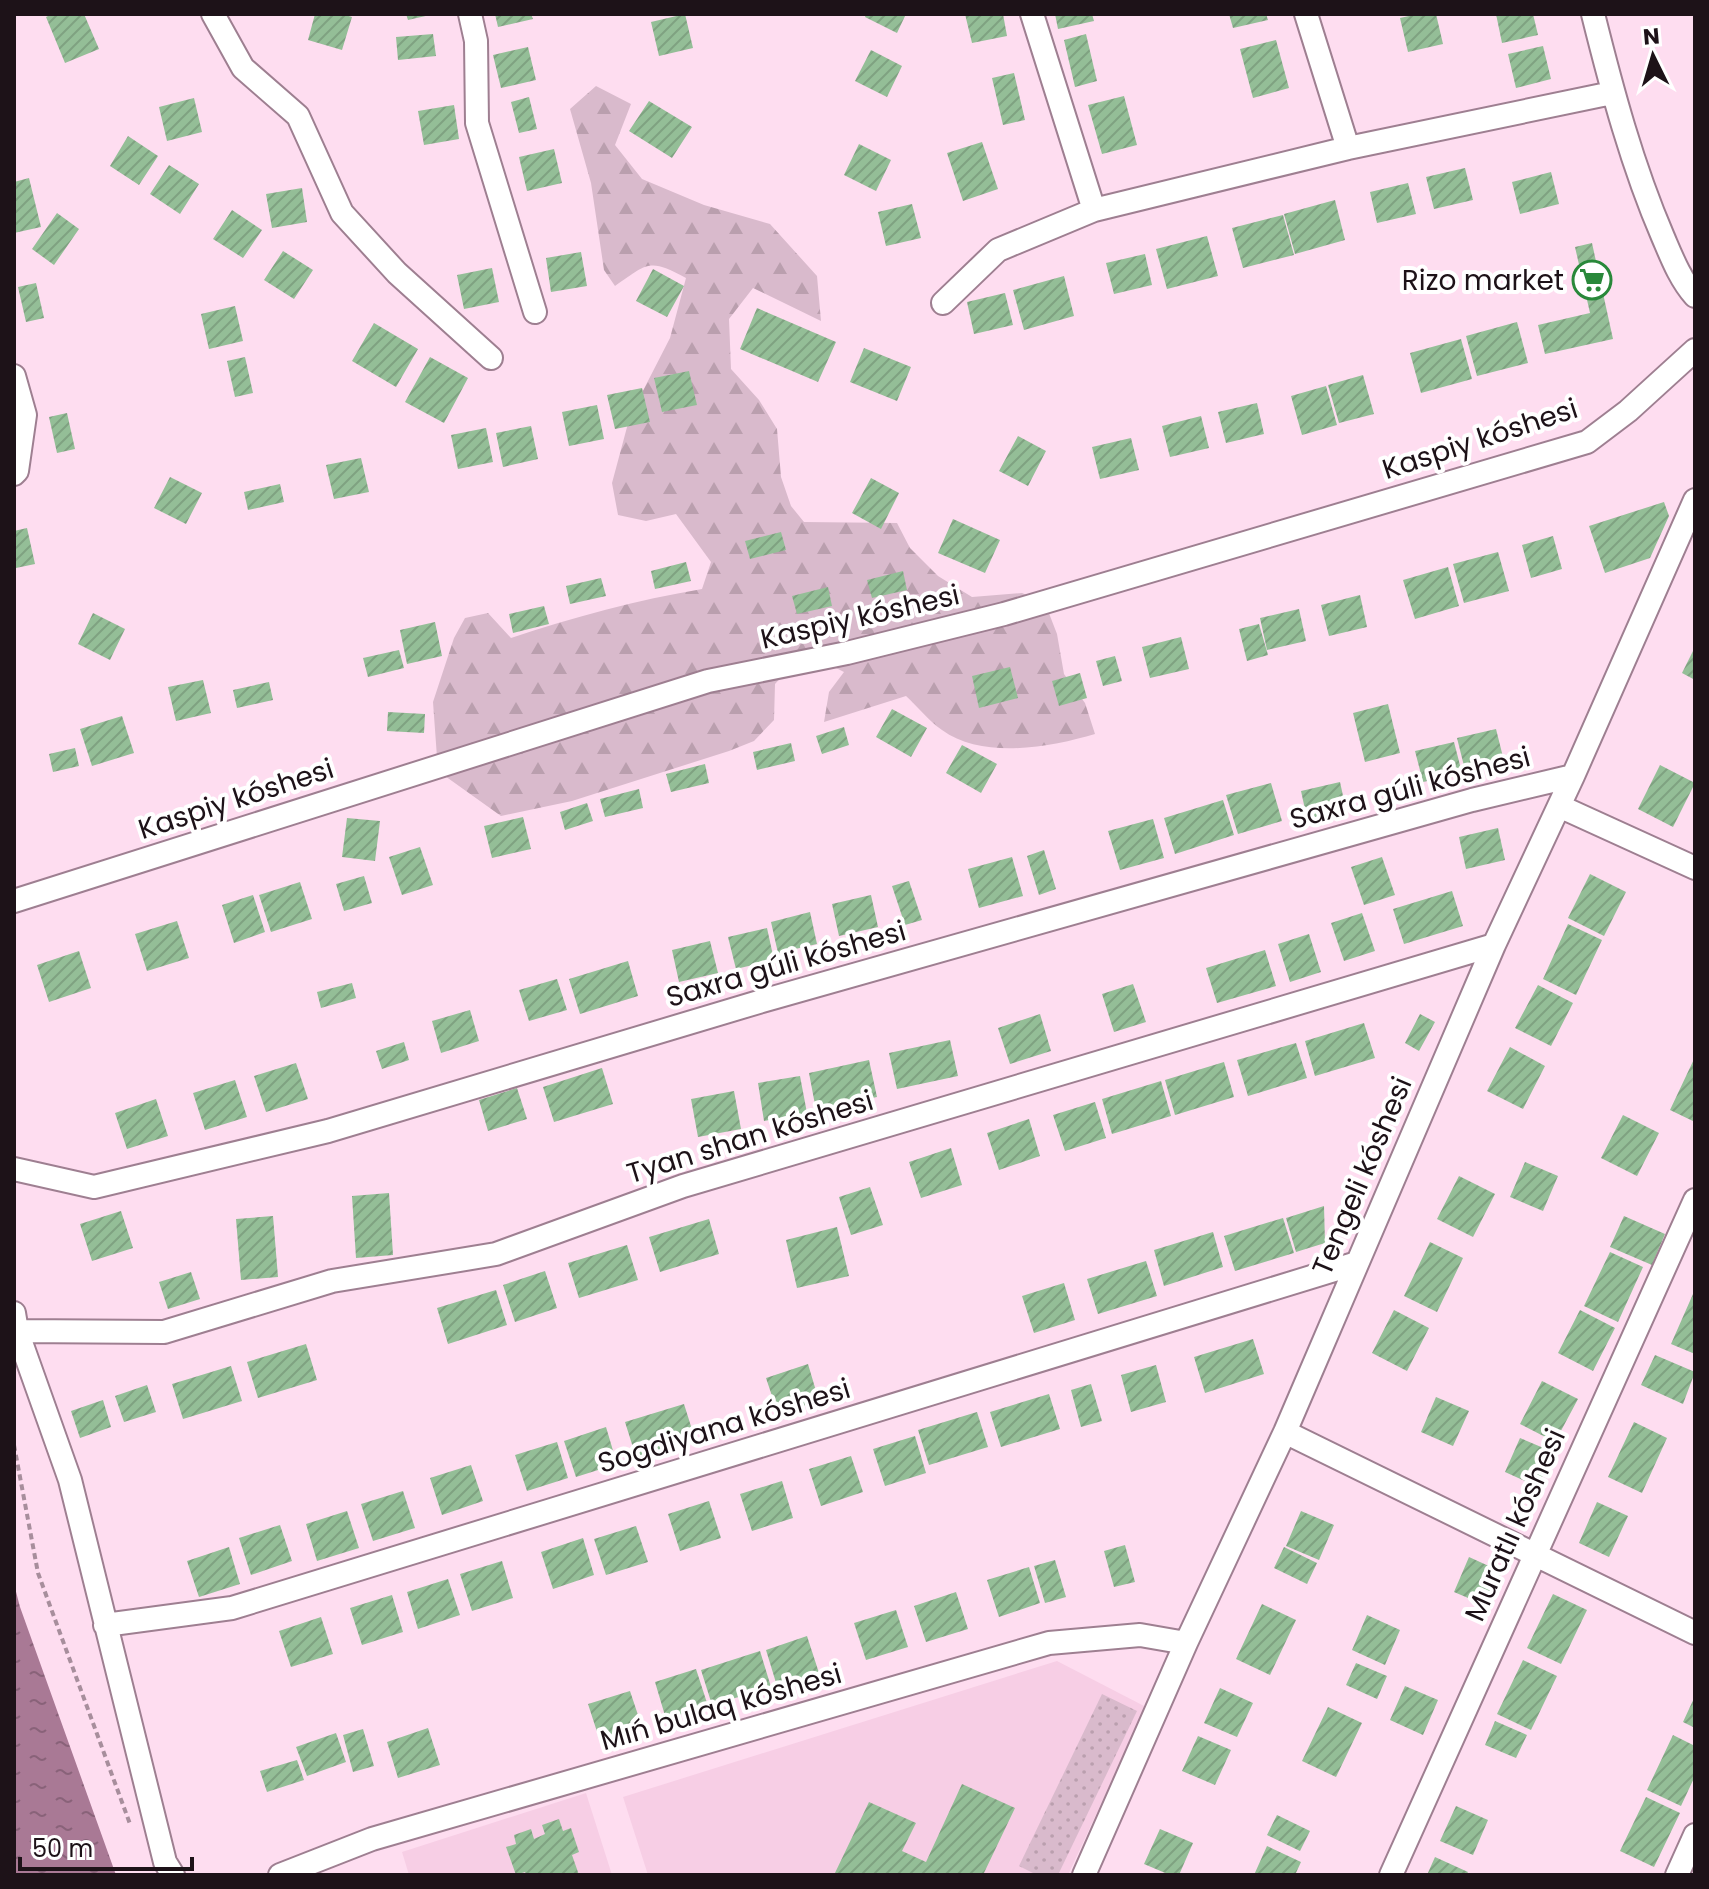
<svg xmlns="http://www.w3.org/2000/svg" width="1709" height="1889" font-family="Poppins,sans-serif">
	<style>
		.built { fill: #f7cee5 }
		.green { fill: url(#green-dots) }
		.forest { fill: url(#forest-firs) }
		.water { fill: url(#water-ripples) }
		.building { fill: url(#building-hatch) }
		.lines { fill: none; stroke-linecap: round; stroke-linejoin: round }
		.minor-casing { stroke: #9e7f91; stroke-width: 26 }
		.path { stroke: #a78e9c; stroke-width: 4; stroke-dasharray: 6 4; stroke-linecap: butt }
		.minor { stroke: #fff; stroke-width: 22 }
		.labels { text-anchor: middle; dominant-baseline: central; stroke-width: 8; stroke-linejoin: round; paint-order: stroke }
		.poi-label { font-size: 28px; fill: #1d1218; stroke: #fff; text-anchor: end }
		.street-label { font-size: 28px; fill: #1d1218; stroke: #fff }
	</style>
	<defs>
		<pattern id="green-dots" width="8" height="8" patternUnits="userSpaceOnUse" patternTransform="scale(2)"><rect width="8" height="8" fill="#d9bacc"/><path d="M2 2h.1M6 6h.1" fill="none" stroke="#ba9fae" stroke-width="1.8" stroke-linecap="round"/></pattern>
		<pattern id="forest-firs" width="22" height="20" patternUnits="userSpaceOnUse" patternTransform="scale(2)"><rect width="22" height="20" fill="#d9bacc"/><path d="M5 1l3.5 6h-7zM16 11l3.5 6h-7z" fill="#ba9fae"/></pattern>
		<pattern id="water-ripples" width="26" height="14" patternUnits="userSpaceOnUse" patternTransform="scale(2)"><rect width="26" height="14" fill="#a97995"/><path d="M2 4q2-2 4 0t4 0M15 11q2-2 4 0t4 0" fill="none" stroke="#896279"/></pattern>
		<pattern id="building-hatch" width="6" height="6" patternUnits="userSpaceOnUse" patternTransform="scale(2)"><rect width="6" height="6" fill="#94be97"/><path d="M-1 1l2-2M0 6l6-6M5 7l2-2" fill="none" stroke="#7fa281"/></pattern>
	</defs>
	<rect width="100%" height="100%" fill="#feddf0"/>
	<path class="built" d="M1057,1661L1146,1707L1068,1875H648L623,1797Z
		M586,1793L612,1875H409L402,1852Z"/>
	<path class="green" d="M1102,1694L1137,1711L1058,1875H1037L1019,1866Z"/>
	<path class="forest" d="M596,86L631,104L615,145L642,179L704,205L770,224L817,276L821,321L753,288L729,319L731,369L759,400L777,429L781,477L791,506L804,522L897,523L910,548L938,576L972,597L1022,593L1045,603L1057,634L1064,674L1085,703L1095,734C1051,747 983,760 942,730C929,721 918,707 906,696L824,722L829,692L844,672L804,652L775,684L774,720L754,741L729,751L572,801L501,816L438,771L433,702L454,638L465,618L488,613L511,638C574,617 637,600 702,589L711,562L676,514L646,521L618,515L612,483L630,416L670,338L686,278C649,258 648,263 615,286L604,270L591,183L570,109Z"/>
	<path class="water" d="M14,1584L20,1607L116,1875H14Z"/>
	<path class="building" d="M52,14H84L99,49L65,63L46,17Z
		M315,14H342L352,17L342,50L308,40Z
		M406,14H429L430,15L408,20Z
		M495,14H531L533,19L498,27Z
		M685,14L693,48L659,56L651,22Z
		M866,14H906L897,33L865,17Z
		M965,14H1003L1007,36L972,43Z
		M1055,14H1092L1094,21L1058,29Z
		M1229,14H1266L1268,20L1233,28Z
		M1418,14H1436L1443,44L1408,52L1400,18Z
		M1496,14H1533L1538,35L1502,43Z
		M433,34L436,56L398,60L396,37Z
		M1086,34L1097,81L1075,87L1064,40Z
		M1276,40L1289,88L1253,98L1240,49Z
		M1543,46L1551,79L1516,88L1508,54Z
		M528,47L536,80L501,88L493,55Z
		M871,50L902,66L887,97L855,81Z
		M1014,73L1025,120L1003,125L992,78Z
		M1124,96L1137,145L1102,154L1088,105Z
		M529,97L537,129L519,133L511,102Z
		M194,98L202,132L167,141L159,107Z
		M649,101L692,127L672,158L629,131Z
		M454,105L459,139L424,145L418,111Z
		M128,136L158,156L139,185L110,166Z
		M982,142L998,189L963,201L947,153Z
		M859,144L891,160L876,191L844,175Z
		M554,149L562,183L527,191L519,157Z
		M169,165L199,184L180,214L150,194Z
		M1465,168L1473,200L1434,209L1426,177Z
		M1551,172L1559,204L1520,214L1512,182Z
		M29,178L41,227L14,233V182Z
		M1408,183L1416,214L1377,223L1370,192Z
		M302,188L307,222L272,228L266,194Z
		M1335,200L1345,240L1295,254L1284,214Z
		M912,204L921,238L886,246L878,212Z
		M232,210L262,230L243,258L213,239Z
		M57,213L79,229L54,265L32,249Z
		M1283,215L1294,255L1243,268L1232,228Z
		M1207,236L1218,276L1167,289L1156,249Z
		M1592,243L1613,339L1545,354L1538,325L1590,313L1575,247Z
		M283,251L313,270L294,299L264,280Z
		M581,252L587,286L551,292L546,258Z
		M1145,254L1152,285L1114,294L1106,263Z
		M492,268L499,302L464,309L457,275Z
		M653,269L684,286L667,317L636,301Z
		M1064,276L1074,316L1024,330L1013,290Z
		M36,283L44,318L26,322L18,287Z
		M1005,293L1013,325L974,334L967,302Z
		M235,306L243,341L209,349L201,314Z
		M757,308L836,342L818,382L740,349Z
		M1517,322L1528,363L1477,376L1466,336Z
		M374,323L418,349L396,387L352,361Z
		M1461,339L1472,379L1421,393L1410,353Z
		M864,348L911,367L897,401L850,382Z
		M245,357L253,393L235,397L227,361Z
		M430,357L468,378L444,423L405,402Z
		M689,371L697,405L662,412L654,378Z
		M1363,375L1374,414L1339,423L1328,385Z
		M1326,386L1337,425L1302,435L1291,396Z
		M642,388L650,422L615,429L607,395Z
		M1257,403L1264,434L1226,443L1218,412Z
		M597,405L604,439L569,446L562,412Z
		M67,413L75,449L57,453L49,417Z
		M1201,416L1209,448L1170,457L1162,426Z
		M531,426L538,459L503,467L496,433Z
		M486,428L493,462L458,469L451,435Z
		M1018,436L1046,451L1028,486L999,471Z
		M1131,438L1139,470L1100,479L1092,447Z
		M361,458L369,492L334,499L326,465Z
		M170,477L202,493L186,524L154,508Z
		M871,478L899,493L881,529L852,513Z
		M280,484L284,502L248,510L244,492Z
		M1664,502L1669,516L1650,558L1605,573L1589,526Z
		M953,519L1000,540L985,573L938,553Z
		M27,528L35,564L16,568L14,531Z
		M781,532L786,550L750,559L745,541Z
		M1553,536L1562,569L1531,578L1522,545Z
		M1498,552L1509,591L1464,603L1453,564Z
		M686,562L691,581L655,589L651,571Z
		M1448,567L1459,606L1415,619L1403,580Z
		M903,571L907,590L872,598L867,580Z
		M601,578L606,596L570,604L566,586Z
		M828,587L832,606L797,614L792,596Z
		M1360,595L1367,627L1329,636L1321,605Z
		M544,606L549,624L513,633L509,614Z
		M1299,609L1306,641L1267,650L1260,618Z
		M93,613L125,629L110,660L78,644Z
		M435,622L442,656L407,664L400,630Z
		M1259,624L1268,655L1247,661L1239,629Z
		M1181,637L1189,669L1150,678L1142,647Z
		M1695,647V680L1682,673Z
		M399,650L404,668L368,677L363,658Z
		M1115,656L1122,681L1103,686L1096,661Z
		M1010,667L1018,698L979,708L972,676Z
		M1080,673L1087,698L1059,706L1052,681Z
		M203,680L211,713L176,721L168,687Z
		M269,682L273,700L237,708L233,690Z
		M1388,704L1400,753L1365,762L1353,713Z
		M892,709L927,728L911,757L876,737Z
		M388,712L425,714L424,733L387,731Z
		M122,716L134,753L92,766L80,729Z
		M844,727L849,745L822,754L816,736Z
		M1496,729L1504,761L1465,770L1457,738Z
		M1454,742L1462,773L1423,782L1415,751Z
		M791,743L795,761L757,770L753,752Z
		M962,745L997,764L981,793L946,773Z
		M75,748L79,766L53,772L49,754Z
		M705,764L709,783L671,792L666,774Z
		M1660,765L1695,783L1673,827L1638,809Z
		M1340,782L1347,814L1308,823L1301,791Z
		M1271,783L1282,821L1238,834L1226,795Z
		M639,789L643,808L605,817L600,799Z
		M1223,800L1234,835L1175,854L1164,818Z
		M587,803L593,821L565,830L560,812Z
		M523,817L531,849L492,858L484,826Z
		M347,818L380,821L375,861L342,857Z
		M1153,819L1164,858L1120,870L1108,831Z
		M1498,828L1505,860L1466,869L1459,837Z
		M420,847L433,885L402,895L389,857Z
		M1044,850L1056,889L1039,895L1027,856Z
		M1012,857L1023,896L979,908L968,869Z
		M1382,857L1395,895L1364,905L1351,867Z
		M1590,874L1626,892L1604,936L1568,918Z
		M364,876L372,903L344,911L336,884Z
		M909,881L922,920L905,925L892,886Z
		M300,882L312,919L271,932L259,895Z
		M1452,891L1463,926L1404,944L1393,909Z
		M253,895L265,932L234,943L222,905Z
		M871,895L878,927L839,936L832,904Z
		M810,912L817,944L778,953L771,922Z
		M1362,913L1375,951L1344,961L1331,923Z
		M177,921L189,958L147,971L135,934Z
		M1568,924L1602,940L1576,995L1543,979Z
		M767,928L774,960L736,969L728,937Z
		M1309,934L1321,972L1290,982L1278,944Z
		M710,941L718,973L679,982L672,950Z
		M1265,950L1276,986L1217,1003L1206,968Z
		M79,951L91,988L49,1002L37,965Z
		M628,961L638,996L580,1014L569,979Z
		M557,979L567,1010L529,1021L519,990Z
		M352,983L356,998L321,1008L317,992Z
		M1133,984L1146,1022L1114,1032L1102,994Z
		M1538,985L1573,1003L1551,1046L1515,1028Z
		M470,1010L479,1041L441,1053L432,1021Z
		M1040,1014L1051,1051L1010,1064L998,1028Z
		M1420,1014L1435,1022L1419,1051L1405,1043Z
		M1364,1023L1375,1058L1315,1076L1305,1041Z
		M950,1040L958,1076L897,1089L889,1053Z
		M404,1042L409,1060L382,1069L376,1051Z
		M1296,1043L1307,1078L1248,1096L1237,1060Z
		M1510,1047L1545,1066L1523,1109L1487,1091Z
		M1695,1057V1122L1670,1110Z
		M869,1060L877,1097L816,1110L809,1073Z
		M1224,1062L1234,1097L1175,1115L1165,1080Z
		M296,1063L308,1099L266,1112L254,1076Z
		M602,1068L613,1104L554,1122L543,1087Z
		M800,1076L807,1113L764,1121L758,1083Z
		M235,1080L247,1117L205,1130L193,1093Z
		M1161,1081L1171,1116L1112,1134L1102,1099Z
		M517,1088L527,1119L488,1131L479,1100Z
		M734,1091L741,1129L698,1137L691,1099Z
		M156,1099L168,1136L127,1149L115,1113Z
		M1095,1102L1106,1138L1065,1151L1053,1115Z
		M1623,1115L1659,1133L1637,1176L1601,1158Z
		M1029,1119L1040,1156L999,1170L987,1133Z
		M951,1148L962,1185L921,1198L909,1162Z
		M1525,1162L1558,1176L1543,1211L1510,1197Z
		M1459,1176L1495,1194L1473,1237L1437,1219Z
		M870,1187L883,1225L851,1235L839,1197Z
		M389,1193L393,1255L356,1258L352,1196Z
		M1324,1206L1325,1243L1296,1252L1286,1218Z
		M121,1211L133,1248L92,1261L80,1224Z
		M273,1216L278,1277L241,1280L236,1219Z
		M1624,1216L1665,1234L1652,1265L1610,1247Z
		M1283,1218L1294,1253L1235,1271L1224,1236Z
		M709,1219L719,1254L660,1272L649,1237Z
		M837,1227L849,1276L797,1288L786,1240Z
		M1213,1232L1223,1267L1164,1286L1154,1250Z
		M1430,1242L1463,1258L1437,1312L1404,1296Z
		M627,1245L638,1280L579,1298L568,1263Z
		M1610,1252L1643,1267L1618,1322L1584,1306Z
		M1146,1261L1157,1296L1098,1314L1087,1279Z
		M545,1271L557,1308L515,1322L503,1285Z
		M191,1272L200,1299L168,1309L159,1282Z
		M1064,1283L1075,1320L1034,1333L1022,1296Z
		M496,1290L507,1325L448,1344L437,1308Z
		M1693,1294L1695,1295V1354L1671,1344Z
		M1394,1310L1429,1328L1407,1371L1372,1353Z
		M1580,1310L1615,1328L1593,1371L1558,1353Z
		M1253,1339L1264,1374L1205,1393L1194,1357Z
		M306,1344L317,1380L258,1398L247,1362Z
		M1655,1355L1695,1372L1683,1404L1641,1385Z
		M808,1364L819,1401L778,1414L766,1378Z
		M1156,1365L1166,1402L1131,1412L1121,1375Z
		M231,1366L242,1401L183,1419L172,1384Z
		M1542,1381L1578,1399L1555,1442L1520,1424Z
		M1091,1384L1102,1421L1081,1427L1071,1390Z
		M147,1385L156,1412L124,1422L115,1396Z
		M1049,1394L1060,1429L1001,1447L990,1412Z
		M1436,1397L1469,1411L1453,1446L1421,1432Z
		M103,1400L111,1427L80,1438L71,1411Z
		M684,1404L695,1439L636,1457L625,1422Z
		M977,1412L988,1447L929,1465L918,1430Z
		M1634,1422L1667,1438L1642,1493L1608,1477Z
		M606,1427L617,1464L576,1477L564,1441Z
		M915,1436L926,1473L885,1486L873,1449Z
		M1520,1438L1553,1452L1538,1487L1505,1472Z
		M557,1442L568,1478L527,1491L515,1455Z
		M851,1456L863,1492L821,1506L809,1469Z
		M471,1465L483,1501L442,1515L430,1478Z
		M782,1481L793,1518L752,1531L740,1494Z
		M403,1491L415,1528L373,1541L361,1504Z
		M709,1501L721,1538L680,1551L668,1514Z
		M1597,1502L1628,1516L1609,1557L1579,1543Z
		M347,1511L359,1548L317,1561L306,1524Z
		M1301,1511L1334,1525L1319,1560L1286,1546Z
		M280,1525L292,1561L251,1575L239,1538Z
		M636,1526L648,1562L606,1575L594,1539Z
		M583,1538L594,1575L553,1589L541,1552Z
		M1125,1545L1135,1582L1114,1587L1104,1551Z
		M229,1547L240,1584L199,1597L187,1561Z
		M1284,1547L1317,1563L1307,1584L1274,1568Z
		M1469,1557L1502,1572L1487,1606L1454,1592Z
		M1055,1560L1066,1597L1045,1603L1034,1566Z
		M502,1561L513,1598L472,1611L460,1574Z
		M1029,1567L1040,1603L999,1617L987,1580Z
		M448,1579L460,1615L418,1629L407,1592Z
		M956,1592L968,1629L926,1642L914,1606Z
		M1553,1594L1587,1610L1561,1664L1527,1648Z
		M392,1595L403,1632L362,1645L350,1608Z
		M1262,1604L1296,1620L1270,1675L1236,1659Z
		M896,1610L908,1647L866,1660L854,1623Z
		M1367,1615L1400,1630L1385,1665L1352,1650Z
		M321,1617L333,1654L291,1667L279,1631Z
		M807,1636L819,1673L777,1686L766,1650Z
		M760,1651L771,1687L712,1705L701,1670Z
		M1523,1660L1557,1676L1531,1730L1497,1714Z
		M1356,1663L1387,1676L1377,1699L1346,1685Z
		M696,1669L708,1706L666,1719L655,1682Z
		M1405,1686L1438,1700L1423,1735L1390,1720Z
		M1220,1688L1253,1703L1237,1737L1204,1723Z
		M630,1691L642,1727L600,1741L588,1704Z
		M1695,1696V1728L1683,1722Z
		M1328,1707L1362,1723L1336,1777L1302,1761Z
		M1495,1721L1527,1735L1516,1758L1485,1745Z
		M428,1728L440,1765L398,1778L387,1742Z
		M363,1729L374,1766L353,1772L343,1735Z
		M336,1733L346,1762L307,1776L296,1747Z
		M1673,1735L1695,1746V1776L1681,1806L1647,1790Z
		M1198,1736L1231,1750L1215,1785L1182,1771Z
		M297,1760L304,1780L267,1792L260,1771Z
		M962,1784L1015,1808L983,1875H834L869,1802L916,1823L902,1851L926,1862Z
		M1646,1797L1680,1813L1654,1867L1620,1851Z
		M1456,1806L1488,1820L1473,1855L1440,1841Z
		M1277,1815L1310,1831L1300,1851L1267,1835Z
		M559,1819L563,1831L571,1828L579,1852L572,1855L579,1875H526L525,1872L516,1875L506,1847L516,1844L514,1835L531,1829L534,1839L545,1834L542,1825Z
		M1160,1829L1193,1843L1179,1875H1170L1144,1864Z
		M1267,1846L1301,1862L1295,1875H1254Z
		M1435,1857L1468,1872L1466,1875H1427Z"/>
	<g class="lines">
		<defs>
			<path id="minor" d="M213,14L243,68L298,116L342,213L397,273L491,358
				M470,14L476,41L477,123L535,312
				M1032,14L1094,210
				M1306,14L1348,148
				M1593,14C1612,90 1632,165 1663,237C1672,258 1680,279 1695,296
				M943,303L998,250L1094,210L1348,148L1612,93
				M14,376L25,415L17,471L14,474
				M1559,806L1695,868
				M14,901L708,681L847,653L1004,614L1587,442L1628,411L1695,350
				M14,1169L94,1187L328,1131L762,1001L1472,800L1573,776
				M14,1313L17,1331L70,1480L165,1862L173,1875
				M17,1331L164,1332L332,1281L496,1254L683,1186L1494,945
				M1285,1432L1695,1633
				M105,1625L232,1608L1357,1263
				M280,1875L372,1839L1049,1643L1140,1635L1186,1643
				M1084,1875L1186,1643L1285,1432L1494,945L1573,776L1695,500
				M1391,1875L1695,1200
				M1677,1875L1695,1835"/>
		</defs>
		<use href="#minor" class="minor-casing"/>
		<path class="path" d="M14,1445L38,1573L130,1824"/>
		<use href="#minor" class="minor"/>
	</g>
	<defs>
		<symbol id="supermarket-ring" viewBox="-11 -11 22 22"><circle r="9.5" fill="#fff" stroke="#29883a" stroke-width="1.5"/><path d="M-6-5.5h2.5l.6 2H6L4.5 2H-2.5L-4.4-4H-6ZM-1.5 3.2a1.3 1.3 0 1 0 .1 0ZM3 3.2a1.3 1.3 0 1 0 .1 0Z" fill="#29883a"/></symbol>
	</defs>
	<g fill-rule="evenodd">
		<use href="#supermarket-ring" x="1570" y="258" width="44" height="44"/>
	</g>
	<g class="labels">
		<g class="poi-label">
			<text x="1564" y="280">Rizo market</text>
		</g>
		<g class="street-label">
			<text transform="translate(1480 439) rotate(-18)">Kaspiy kóshesi</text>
			<text transform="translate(860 617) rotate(-13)">Kaspiy kóshesi</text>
			<text transform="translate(1410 788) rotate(-15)">Saxra gúli kóshesi</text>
			<text transform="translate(236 799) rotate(-18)">Kaspiy kóshesi</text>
			<text transform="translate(786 964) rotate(-16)">Saxra gúli kóshesi</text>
			<text transform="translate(750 1137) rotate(-17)">Tyan shan kóshesi</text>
			<text transform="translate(1362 1176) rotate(-67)">Tengeli kóshesi</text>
			<text transform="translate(724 1426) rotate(-17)">Sogdiyana kóshesi</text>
			<text transform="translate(1515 1525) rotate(-66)">Muratlı kóshesi</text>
			<text transform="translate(721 1707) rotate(-16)">Mıń bulaq kóshesi</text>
		</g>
	</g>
	<rect width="1709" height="1889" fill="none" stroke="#1d1218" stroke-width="32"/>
	<g transform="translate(1653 56) rotate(355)" stroke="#ffffff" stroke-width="6" paint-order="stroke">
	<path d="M0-6L14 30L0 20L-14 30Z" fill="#1d1218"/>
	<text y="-12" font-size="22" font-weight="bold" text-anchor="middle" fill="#1d1218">N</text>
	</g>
	<path d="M20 1857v12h172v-12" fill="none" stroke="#1d1218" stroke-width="4"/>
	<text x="32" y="1857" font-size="24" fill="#1d1218" stroke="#ffffff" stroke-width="6" paint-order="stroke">50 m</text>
</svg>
